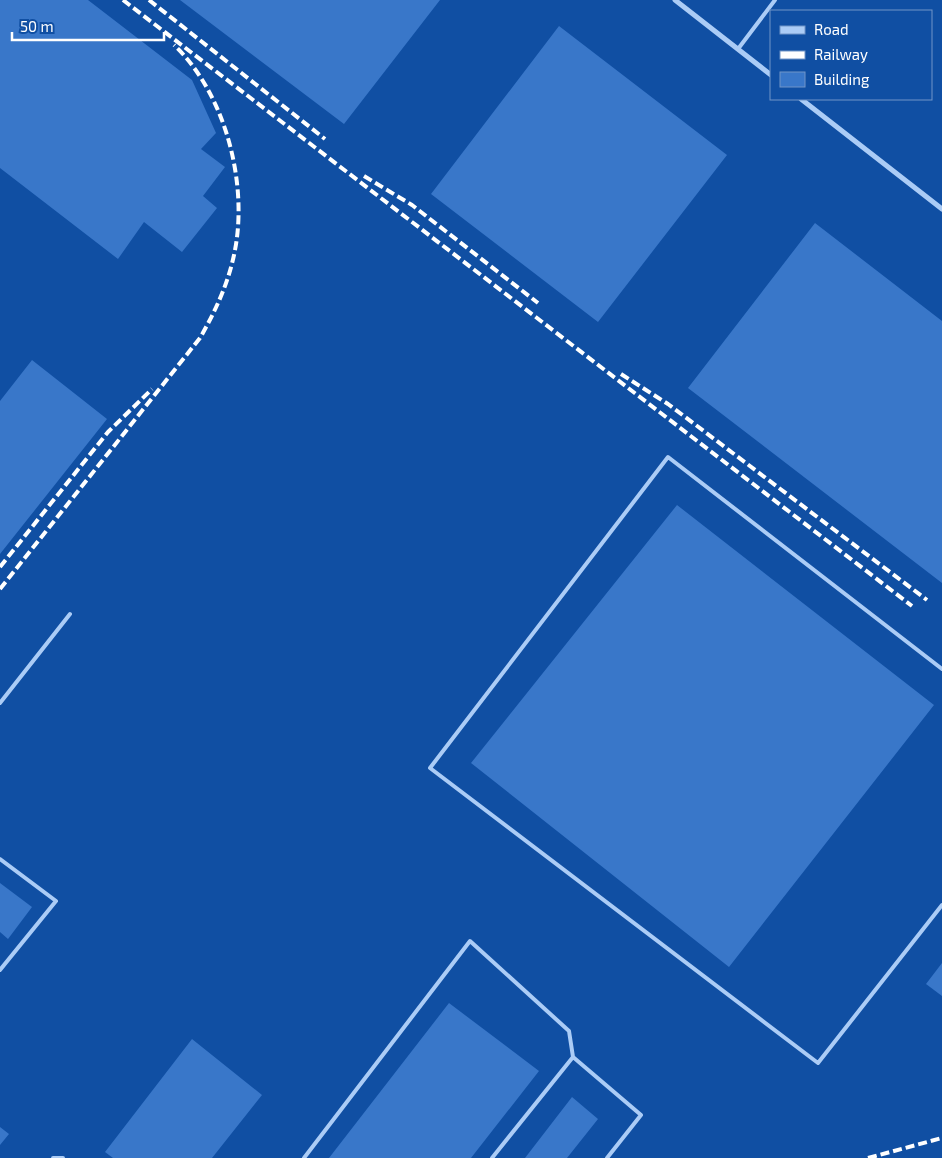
<svg xmlns="http://www.w3.org/2000/svg" width="942" height="1158" font-family="'Exo 2',sans-serif">
	<style>
		.building { fill: #3977c9 }
		.lines { fill: none; stroke-linecap: round; stroke-linejoin: round }
		.lane { stroke: #abccf6; stroke-width: 4 }
		.street { stroke: #abccf6; stroke-width: 5 }
		.rail { stroke: #fff; stroke-width: 4; stroke-dasharray: 9 4; stroke-linecap: butt }
	</style>
	<rect width="100%" height="100%" fill="#104fa3"/>
	<path class="building" d="M0,0H88L192,80L216,133L201,149L225,167L203,196L217,208L182,252L144,222L118,259L0,168Z
		M180,0H440L344,124Z
		M559,26L727,155L598,322L431,194Z
		M815,223L942,321V583L688,388Z
		M32,360L107,419L0,554V401Z
		M677,505L934,705L729,967L471,763Z
		M0,883L32,907L8,939L0,932Z
		M942,963V996L926,984Z
		M449,1003L539,1071L471,1158H329Z
		M192,1039L262,1095L212,1158H113L105,1152Z
		M572,1097L598,1119L567,1158H525Z
		M0,1127L9,1134L0,1145Z"/>
	<g class="lines">
		<path class="lane" d="M738,49L775,0
			M942,669L668,457L430,768L818,1063L942,905
			M0,703L70,614
			M0,859L56,901L0,970
			M53,1158H63
			M304,1158L470,941L569,1031L573,1057L641,1115L607,1158
			M492,1158L573,1057"/>
		<path class="street" d="M675,0L771,75
			M801,99L942,209"/>
		<path class="rail" d="M123,0L912,606
			M149,0L325,139
			M364,176L412,205L538,303
			M621,374L668,404L927,600
			M0,567L108,432L152,389
			M0,589L200,338C216,310 229,282 235,250C248,182 225,93 174,45
			M868,1158L942,1138"/>
	</g>
	<rect x="770" y="10" width="162" height="90" fill="#104fa3" stroke="#7095c8"/>
	<rect x="780" y="26" width="25" height="8" fill="#abccf6" stroke="#7095c8"/>
	<text x="814" y="35" font-size="15" fill="#ffffff">Road</text>
	<rect x="780" y="51" width="25" height="8" fill="#ffffff" stroke="#7095c8"/>
	<text x="814" y="60" font-size="15" fill="#ffffff">Railway</text>
	<rect x="780" y="72" width="25" height="15" fill="#3977c9" stroke="#7095c8"/>
	<text x="814" y="85" font-size="15" fill="#ffffff">Building</text>
	<path d="M12 32v8h152v-8" fill="none" stroke="#ffffff" stroke-width="2.5"/>
	<text x="20" y="32" font-size="15" fill="#ffffff" stroke="#104fa3" stroke-width="4" paint-order="stroke">50 m</text>
</svg>
